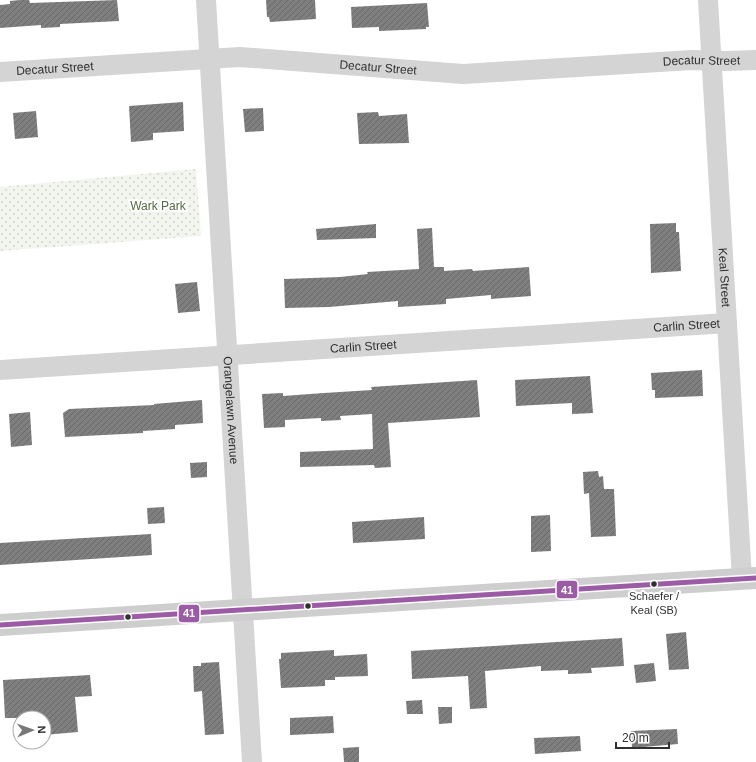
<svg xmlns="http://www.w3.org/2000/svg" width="756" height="762" font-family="Arial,sans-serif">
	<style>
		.park { fill: url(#park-dots) }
		.building { fill: url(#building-hatch) }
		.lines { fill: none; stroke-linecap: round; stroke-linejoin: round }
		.minor { stroke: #d4d4d4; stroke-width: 20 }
		.secondary { stroke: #cecece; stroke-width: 22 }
		.bus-1-casing { stroke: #fff; stroke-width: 8 }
		.bus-1 { stroke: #9b5ba5; stroke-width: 5 }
		.bus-dot { fill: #303030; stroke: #fff; stroke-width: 1.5 }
		.labels { text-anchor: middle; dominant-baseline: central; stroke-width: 4; stroke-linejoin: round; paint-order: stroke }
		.bus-label { font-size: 11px; fill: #303030; stroke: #fff }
		.street-label { font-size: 12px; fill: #303030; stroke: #fff }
		.park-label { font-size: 12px; fill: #546940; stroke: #fff }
		.line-badge { stroke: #fff; stroke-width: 1.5 }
		.badge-label { font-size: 11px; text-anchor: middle; font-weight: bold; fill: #fff }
	</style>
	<defs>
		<pattern id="park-dots" width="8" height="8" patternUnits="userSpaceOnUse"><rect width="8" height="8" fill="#f1f5ed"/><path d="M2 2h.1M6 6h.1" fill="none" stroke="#cfd2cc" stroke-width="1.8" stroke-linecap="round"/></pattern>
		<pattern id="building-hatch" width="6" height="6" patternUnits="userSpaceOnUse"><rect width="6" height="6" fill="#7f7f7f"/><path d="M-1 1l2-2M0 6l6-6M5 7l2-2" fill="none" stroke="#686868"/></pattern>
	</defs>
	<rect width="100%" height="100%" fill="#fff"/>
	<path class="park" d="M196,169L201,236L0,251V187Z"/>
	<path class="building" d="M20,0H29L30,3L117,0L119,21L60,24V27L41,28V25L0,28V5L10,4V1Z
		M266,0H315L316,19L270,22L269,17H267Z
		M427,3L429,27H426V29L379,31V27L352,28L351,7Z
		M183,102L184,131L153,133V140L131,142L129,106Z
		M263,108L264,131L245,132L243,109Z
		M36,111L38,137L15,139L13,113Z
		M378,112L379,116L407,114L409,143L359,144L357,113Z
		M676,223V232H679L681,271L651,273L650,224Z
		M376,224V238L317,240L316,229Z
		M432,228L434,267H444V271L472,269L473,271L529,267L531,296L491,299V295L446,299V304L398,307V301L329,307L285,308L284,279L340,277L368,274L367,272L419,269L417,229Z
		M197,282L200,311L178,313L175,284Z
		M702,370L703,396L655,398V390H652L651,373Z
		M590,376L593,413L572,414V403L516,406L515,380Z
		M477,380L480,417L388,423L391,467L375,468L374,465L300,467V452L373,449L372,414L340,416L341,420L321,421V418L285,420V427L264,428L262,394L283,393V396L324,393L372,390L371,387Z
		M202,400L203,423L175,425V429L143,431V433L65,437L63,413L69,409L154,405V404Z
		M30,412L32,445L11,447L9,414Z
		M207,462V477L191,478L190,463Z
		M598,471L599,477L603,476L604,489H614L616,536L591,537L589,493L584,494L583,472Z
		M164,507L165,523L148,524L147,508Z
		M550,515L551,551L531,552V516Z
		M424,517L425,539L353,543L352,522Z
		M151,534L152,555L0,565V543Z
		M686,632L689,669L669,670L666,634Z
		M622,638L624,666L591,668L592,673L568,674V670L541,671V666L485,671L487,708L470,709L468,676L412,679L411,651Z
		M334,650V656L367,654L368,676L335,677V680H325V686L281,688L279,659H281V653Z
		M219,662L224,734L205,735L202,691L194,692L193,666H201V663Z
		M654,663L656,681L636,683L634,665Z
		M90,675L92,696L75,697L78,732L44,735V718H5L3,680Z
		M422,700L423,714H407L406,701Z
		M438,707H452V723L439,724Z
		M333,716L334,733L290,735V718Z
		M677,729L678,744L632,748L631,731Z
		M580,736L581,751L535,754L534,738Z
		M359,747V762H344L343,748Z"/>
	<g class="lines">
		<g class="minor">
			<path id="s1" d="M206,0L252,762"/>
			<path id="s2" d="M708,0L742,579"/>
			<path id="s3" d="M0,72L240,57L463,74L692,60L725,61L756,60"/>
			<path id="s4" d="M0,370L727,323"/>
		</g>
		<path class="secondary" d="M0,625L756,578"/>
		<defs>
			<path id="bus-1" d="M0,625L756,578"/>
		</defs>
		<use href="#bus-1" class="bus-1-casing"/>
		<use href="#bus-1" class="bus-1"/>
	</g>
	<g class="bus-dot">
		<circle cx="654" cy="584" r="3.5"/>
		<circle cx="308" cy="606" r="3.5"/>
		<circle cx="128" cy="617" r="3.5"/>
	</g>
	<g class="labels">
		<g class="bus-label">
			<text x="654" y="596">Schaefer /<tspan x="654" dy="14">Keal (SB)</tspan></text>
		</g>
		<g class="street-label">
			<text stroke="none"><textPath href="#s3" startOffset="703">Decatur Street</textPath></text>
			<text stroke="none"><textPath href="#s3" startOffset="55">Decatur Street</textPath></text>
			<text stroke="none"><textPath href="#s3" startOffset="379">Decatur Street</textPath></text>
			<text stroke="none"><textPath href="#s2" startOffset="278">Keal Street</textPath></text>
			<text stroke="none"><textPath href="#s4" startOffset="688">Carlin Street</textPath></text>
			<text stroke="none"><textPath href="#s4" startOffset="364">Carlin Street</textPath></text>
			<text stroke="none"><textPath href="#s1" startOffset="411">Orangelawn Avenue</textPath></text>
		</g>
		<g class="park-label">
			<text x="158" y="206">Wark Park</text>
		</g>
	</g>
	<g class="line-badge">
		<rect x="556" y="580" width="22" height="19" rx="4" fill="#9b5ba5"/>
		<rect x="178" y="604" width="22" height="19" rx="4" fill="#9b5ba5"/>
	</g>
	<g class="badge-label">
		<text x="567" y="594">41</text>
		<text x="189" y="617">41</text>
	</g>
	<g transform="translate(32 730) rotate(88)"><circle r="19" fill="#ffffff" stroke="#acacac"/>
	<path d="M0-3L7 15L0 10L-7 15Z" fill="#787878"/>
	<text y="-6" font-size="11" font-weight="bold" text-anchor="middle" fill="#303030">N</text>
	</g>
	<path d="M616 742v6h53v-6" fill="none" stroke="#303030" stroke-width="2"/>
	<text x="622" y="742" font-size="12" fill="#303030" stroke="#ffffff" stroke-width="3" paint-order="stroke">20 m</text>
</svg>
